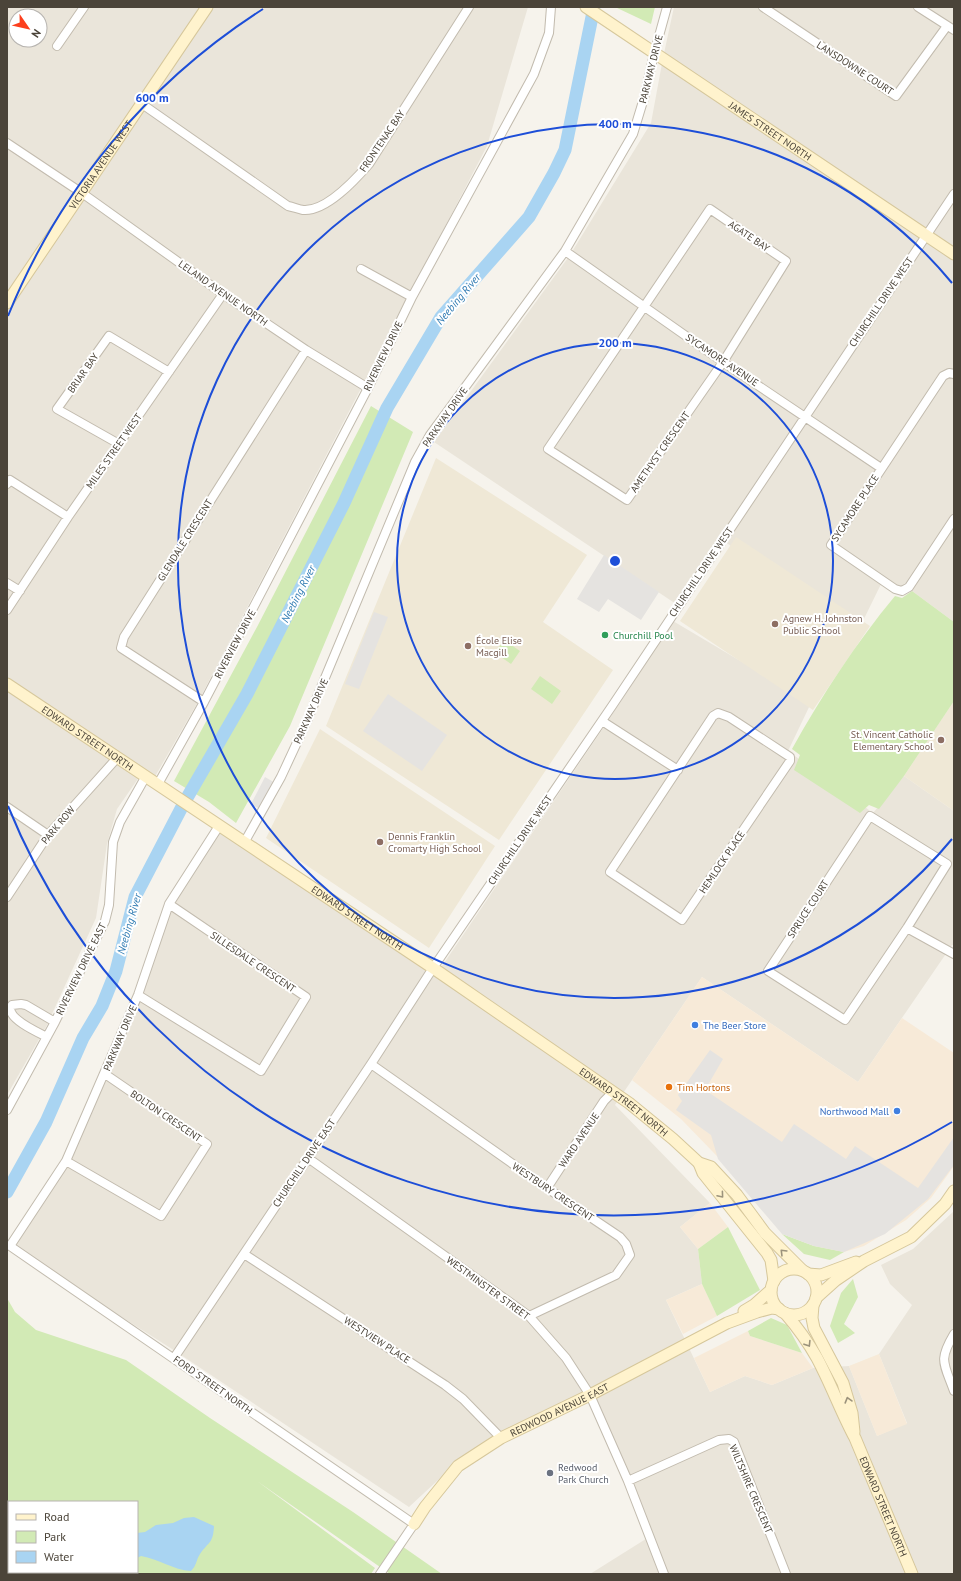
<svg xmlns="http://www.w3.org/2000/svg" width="961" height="1581" font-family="'PT Sans',sans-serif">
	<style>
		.residential { fill: #eae5da; fill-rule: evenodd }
		.commercial { fill: #f7ead8 }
		.education { fill: #efe8d6 }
		.green { fill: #d2eab5; fill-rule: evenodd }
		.parking { fill: #e5e3e0 }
		.water { fill: #a9d4f2 }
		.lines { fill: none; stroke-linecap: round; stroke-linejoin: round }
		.river { stroke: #a9d4f2; stroke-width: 13 }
		.street-casing { stroke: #c2bbae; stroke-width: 10 }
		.secondary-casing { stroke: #d6c79b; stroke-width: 13 }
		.street { stroke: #fff; stroke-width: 8 }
		.secondary { stroke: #fff3cd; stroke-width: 11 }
		.oneway { stroke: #9c937c }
		.ring { fill: none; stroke: #1d4ed8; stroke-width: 2 }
		.education-dot { fill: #8d6e63; stroke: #fff; stroke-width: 1.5 }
		.leisure-dot { fill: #2e9e5b; stroke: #fff; stroke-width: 1.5 }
		.shop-dot { fill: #3f7fe0; stroke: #fff; stroke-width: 1.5 }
		.food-dot { fill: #e8710a; stroke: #fff; stroke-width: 1.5 }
		.worship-dot { fill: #6b7280; stroke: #fff; stroke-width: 1.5 }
		.labels { text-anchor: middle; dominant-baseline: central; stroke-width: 4; stroke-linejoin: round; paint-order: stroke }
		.street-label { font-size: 10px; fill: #4b4439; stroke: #fff }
		.education-label { font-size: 10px; fill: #785e54; stroke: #fff; text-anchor: start }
		.leisure-label { font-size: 10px; fill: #27864d; stroke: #fff; text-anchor: start }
		.shop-label { font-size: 10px; fill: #366cbe; stroke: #fff; text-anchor: start }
		.food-label { font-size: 10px; fill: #c56008; stroke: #fff; text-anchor: start }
		.worship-label { font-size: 10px; fill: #5b616d; stroke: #fff; text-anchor: start }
		.water-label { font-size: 11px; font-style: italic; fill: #2e7ab2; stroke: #fff }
		.centre { fill: #1d4ed8; stroke: #fff; stroke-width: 2 }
		.ring-label { font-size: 12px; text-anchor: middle; font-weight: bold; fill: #1d4ed8; stroke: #fff; stroke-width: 4; stroke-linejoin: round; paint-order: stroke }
	</style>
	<rect width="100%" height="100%" fill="#f6f3ec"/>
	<path class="residential" d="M7,7H528L487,146L199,700L153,780L142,773L117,809L107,844L96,918L46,1027L7,1095ZM16,16H40V40H16Z
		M674,7H954V622L912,591L901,592L883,580L858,631L725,542L682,608L434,442L570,255L651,123L663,58Z
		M673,621L811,703L788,751L873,813L904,776L954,811V945H952L858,1082L702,977L615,1105L710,1203L680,1227L698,1249L702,1284L666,1300L710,1392L745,1376L772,1385L813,1368L849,1366L877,1436L907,1423L879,1354L912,1305L890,1284L881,1265L913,1249L954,1211V1574H590L649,1537L593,1399L496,1443H482L437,1481L409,1507L172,1349L7,1244L66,1159L172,905L221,829L438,972L608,721Z"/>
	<path class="commercial" d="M702,977L858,1082L902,1018L954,1053V1166L931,1198L906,1220L864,1246L844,1252L814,1246L744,1184L681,1119L632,1080Z
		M710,1203L728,1227L698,1249L680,1227Z
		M702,1284L717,1316L683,1334L666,1300Z
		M748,1331L750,1336L802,1353L813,1368L772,1385L745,1376L710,1392L694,1358Z
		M879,1354L907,1424L877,1436L849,1366Z"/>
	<path class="education" d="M436,458L587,555L543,622L613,670L499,840L326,726Z
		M736,537L870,626L813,710L680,621Z
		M954,701V811L904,776Z
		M320,729L495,846L429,948L266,838Z"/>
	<path class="green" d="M615,7H655L651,24Z
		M371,406L413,432L290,726L236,823L209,802L174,781L257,627Z
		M912,591L954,622V701L904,776L879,809L869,805L860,813L794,770L800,755L792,749C822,695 856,643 895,596L902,598Z
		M504,640L520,651L511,664L495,653Z
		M540,676L561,691L552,704L531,689Z
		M728,1227L760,1290L717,1316L702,1284L698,1249Z
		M782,1234L814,1246L844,1252L830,1260L804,1254Z
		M853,1279L858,1297L844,1324L855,1333L838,1343L830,1326L841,1293Z
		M7,1298L15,1312L36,1330L126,1360L210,1418L353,1512L442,1574H390L257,1481L375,1568L371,1574H7ZM9,1502H137V1572H9Z
		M771,1318L787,1325L802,1353L750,1336L748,1331Z"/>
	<path class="parking" d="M604,555L659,592L641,620L608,599L599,612L577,599Z
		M374,612L388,617L359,689L345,684Z
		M388,694L447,735L422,771L363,731Z
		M265,777L277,784L262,810L251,804Z
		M710,1050L723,1059L705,1090L782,1142L794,1124L846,1159L855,1146L918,1188L954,1137V1165L928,1199L885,1234L844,1252L814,1246L782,1234L718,1159L711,1135L676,1110L682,1101L678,1095Z"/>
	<path class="water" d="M194,1517L214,1526C213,1544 209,1541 200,1554C196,1560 197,1565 191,1571C173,1570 159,1559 141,1556L137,1558V1533L145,1532L156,1525L173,1523L184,1518Z"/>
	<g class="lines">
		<path class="river" d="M7,1192L46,1122L83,1038L102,1006L116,971L135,897L184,803L247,694L344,503L387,408L441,317L529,217L554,173L565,150L594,7"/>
		<defs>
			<path id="street" d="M763,7L896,96L947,26
				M918,7L954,30
				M57,46L84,7
				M142,104L288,206C293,207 298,209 303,210C326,212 355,180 369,164L469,7
				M7,143L82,193L223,294L306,350L368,388
				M710,209L786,261L723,362L627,500L548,449Z
				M565,251L723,362L881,468
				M361,269L412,297
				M954,374L949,373L943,376L831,545L895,589L902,591L909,587L954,519
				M119,444L57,409L109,336L169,372
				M7,484L10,480L68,517
				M7,583L20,591
				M7,610L68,517L223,294
				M204,702L121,648L124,637L306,350
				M718,713L729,717L790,757V761L682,920L610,872L713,716Z
				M602,721L678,770
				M158,784L204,702L368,388L412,297L534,74L549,33L551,7
				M7,807L48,835
				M870,816L947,864L907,928L845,1020L768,971Z
				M219,826L169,904L138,995L66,1161L10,1246L414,1524L380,1574
				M244,843L281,777L307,721L415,462L430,435L565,251L633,134L644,98L654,54L667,7
				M7,897L48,835L117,758
				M907,928L954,954
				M138,995L261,1071L306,997L169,904
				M47,1037C37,1032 10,1020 10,1008L12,1005L21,1004L26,1005L55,1022
				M371,1064L547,1188L620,1237L626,1244L630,1255L616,1275L529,1316
				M7,1110L55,1022L105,921L109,905L113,842L120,822L146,776
				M308,1158L529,1316L566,1358L590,1395L628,1481L664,1574
				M66,1161L161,1216L207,1144L105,1074
				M547,1188L604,1101L613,1092
				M244,1254L445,1385L463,1399L501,1438
				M954,1334C938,1361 944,1363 954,1391
				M174,1358L371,1064L433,968L612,706L954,194
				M628,1481L719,1440L729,1439L734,1442L786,1574"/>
			<g id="secondary">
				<path id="s1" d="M586,7L954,254"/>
				<path id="s2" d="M7,303L207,7"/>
				<path id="s3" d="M7,684L433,968L629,1103L673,1139L699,1163L711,1167L737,1195L765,1233L802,1270"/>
				<path d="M699,1163L703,1173L767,1253L771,1260L774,1281"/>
				<circle cx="794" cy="1292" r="23"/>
				<path d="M808,1274L821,1275L856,1262"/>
				<path d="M816,1298L836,1280L864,1261L911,1237L945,1204L954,1191"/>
				<path d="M813,1305L812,1318L814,1328L843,1383L852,1413L854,1432"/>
				<path d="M744,1311L754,1305L771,1290"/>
				<path id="s4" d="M785,1313C797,1327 808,1342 817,1358C831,1384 841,1412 855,1438L912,1574"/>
				<path id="s5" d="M414,1524L425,1507L458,1466L501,1438L590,1395L727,1323L757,1312L772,1308L779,1309"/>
			</g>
		</defs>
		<use href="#street" class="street-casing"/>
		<use href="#secondary" class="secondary-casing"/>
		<use href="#street" class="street"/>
		<use href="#secondary" class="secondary"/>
	</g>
	<defs><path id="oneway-chevron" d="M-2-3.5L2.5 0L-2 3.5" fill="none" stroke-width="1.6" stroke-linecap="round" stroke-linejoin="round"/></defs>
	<g class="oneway">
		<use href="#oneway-chevron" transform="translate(721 1195) rotate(50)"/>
		<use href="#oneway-chevron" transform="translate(783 1252) rotate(-135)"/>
		<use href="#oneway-chevron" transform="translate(808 1344) rotate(58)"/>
		<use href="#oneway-chevron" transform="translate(848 1400) rotate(-106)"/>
	</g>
	<g class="ring">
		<circle cx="615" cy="561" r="218"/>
		<path d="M952 839A437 437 0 1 1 952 283"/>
		<path d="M952 1122A655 655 0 0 1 8 806M8 316A655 655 0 0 1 263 9"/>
	</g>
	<g class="education-dot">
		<circle cx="775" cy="624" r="4"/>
		<circle cx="468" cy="646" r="4"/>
		<circle cx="941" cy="740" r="4"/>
		<circle cx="380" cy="842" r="4"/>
	</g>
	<circle class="leisure-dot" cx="605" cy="635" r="4"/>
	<g class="shop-dot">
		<circle cx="695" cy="1025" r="4"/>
		<circle cx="897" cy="1111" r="4"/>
	</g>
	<circle class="food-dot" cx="669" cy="1087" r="4"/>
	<circle class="worship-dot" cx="550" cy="1473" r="4"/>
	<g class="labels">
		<g class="street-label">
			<text transform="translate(855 68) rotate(33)">LANSDOWNE COURT</text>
			<text transform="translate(651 69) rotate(-76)">PARKWAY DRIVE</text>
			<text stroke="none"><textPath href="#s1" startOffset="222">JAMES STREET NORTH</textPath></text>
			<text transform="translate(382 141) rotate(-56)">FRONTENAC BAY</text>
			<text stroke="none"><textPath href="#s2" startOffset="167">VICTORIA AVENUE WEST</textPath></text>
			<text transform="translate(749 236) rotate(34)">AGATE BAY</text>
			<text transform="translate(223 293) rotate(35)">LELAND AVENUE NORTH</text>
			<text transform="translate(881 302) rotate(-56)">CHURCHILL DRIVE WEST</text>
			<text transform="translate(383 356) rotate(-64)">RIVERVIEW DRIVE</text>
			<text transform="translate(722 360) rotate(34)">SYCAMORE AVENUE</text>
			<text transform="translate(83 373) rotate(-55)">BRIAR BAY</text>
			<text transform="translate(445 417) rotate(-55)">PARKWAY DRIVE</text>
			<text transform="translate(114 451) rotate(-55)">MILES STREET WEST</text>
			<text transform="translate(660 452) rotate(-55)">AMETHYST CRESCENT</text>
			<text transform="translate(855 508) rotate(-57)">SYCAMORE PLACE</text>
			<text transform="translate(185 540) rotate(-58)">GLENDALE CRESCENT</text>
			<text transform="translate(701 572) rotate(-56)">CHURCHILL DRIVE WEST</text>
			<text transform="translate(235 644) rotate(-62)">RIVERVIEW DRIVE</text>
			<text transform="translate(311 711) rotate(-66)">PARKWAY DRIVE</text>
			<text stroke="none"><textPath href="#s3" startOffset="97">EDWARD STREET NORTH</textPath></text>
			<text transform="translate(58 825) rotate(-50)">PARK ROW</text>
			<text transform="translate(520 840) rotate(-56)">CHURCHILL DRIVE WEST</text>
			<text transform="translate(722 862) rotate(-56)">HEMLOCK PLACE</text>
			<text transform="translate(808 909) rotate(-57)">SPRUCE COURT</text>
			<text stroke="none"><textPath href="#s3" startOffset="421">EDWARD STREET NORTH</textPath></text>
			<text transform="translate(253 962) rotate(34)">SILLESDALE CRESCENT</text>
			<text transform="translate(81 969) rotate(-64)">RIVERVIEW DRIVE EAST</text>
			<text transform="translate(120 1038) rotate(-67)">PARKWAY DRIVE</text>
			<text stroke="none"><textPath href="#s3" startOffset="745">EDWARD STREET NORTH</textPath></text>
			<text transform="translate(166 1116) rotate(34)">BOLTON CRESCENT</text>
			<text transform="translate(579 1140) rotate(-56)">WARD AVENUE</text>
			<text transform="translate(304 1163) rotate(-56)">CHURCHILL DRIVE EAST</text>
			<text transform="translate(553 1192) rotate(34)">WESTBURY CRESCENT</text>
			<text transform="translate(488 1288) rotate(36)">WESTMINSTER STREET</text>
			<text transform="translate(377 1340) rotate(33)">WESTVIEW PLACE</text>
			<text transform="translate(213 1385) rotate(35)">FORD STREET NORTH</text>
			<text stroke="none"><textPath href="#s5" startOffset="189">REDWOOD AVENUE EAST</textPath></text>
			<text transform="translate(751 1489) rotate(67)">WILTSHIRE CRESCENT</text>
			<text stroke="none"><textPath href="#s4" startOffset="218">EDWARD STREET NORTH</textPath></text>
		</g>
		<g class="education-label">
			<text x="783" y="618">Agnew H. Johnston<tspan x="783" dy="12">Public School</tspan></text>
			<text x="476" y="640">École Elise<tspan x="476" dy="12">Macgill</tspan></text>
			<text x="933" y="734" text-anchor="end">St. Vincent Catholic<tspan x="933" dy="12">Elementary School</tspan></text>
			<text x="388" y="836">Dennis Franklin<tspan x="388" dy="12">Cromarty High School</tspan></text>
		</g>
		<g class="leisure-label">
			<text x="613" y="635">Churchill Pool</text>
		</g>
		<g class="shop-label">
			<text x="703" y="1025">The Beer Store</text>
			<text x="889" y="1111" text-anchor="end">Northwood Mall</text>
		</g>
		<g class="food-label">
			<text x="677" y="1087">Tim Hortons</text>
		</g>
		<g class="worship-label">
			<text x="558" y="1467">Redwood<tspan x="558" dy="12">Park Church</tspan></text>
		</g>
		<g class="water-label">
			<text transform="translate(458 299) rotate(-50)">Neebing River</text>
			<text transform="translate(298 594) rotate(-63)">Neebing River</text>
			<text transform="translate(129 924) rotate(-74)">Neebing River</text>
		</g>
	</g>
	<circle cx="615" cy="561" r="6" class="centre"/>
	<g class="ring-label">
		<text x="152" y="102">600 m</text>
		<text x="615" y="128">400 m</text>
		<text x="615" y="347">200 m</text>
	</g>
	<rect width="961" height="1581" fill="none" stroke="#4b4439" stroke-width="16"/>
	<rect x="8" y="1501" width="130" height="72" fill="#ffffff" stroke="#b7b4b0"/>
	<rect x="16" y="1514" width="20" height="6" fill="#fff3cd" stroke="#b7b4b0"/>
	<text x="44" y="1521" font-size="12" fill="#4b4439">Road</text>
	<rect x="16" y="1531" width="20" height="12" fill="#d2eab5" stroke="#b7b4b0"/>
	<text x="44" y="1541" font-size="12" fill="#4b4439">Park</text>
	<rect x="16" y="1551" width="20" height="12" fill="#a9d4f2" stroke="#b7b4b0"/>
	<text x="44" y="1561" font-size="12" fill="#4b4439">Water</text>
	<g transform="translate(28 28) rotate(124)"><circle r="19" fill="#ffffff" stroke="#b7b4b0"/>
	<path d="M0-3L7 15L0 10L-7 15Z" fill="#fc3f1d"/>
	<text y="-6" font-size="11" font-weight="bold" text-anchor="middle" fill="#4b4439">N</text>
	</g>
</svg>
